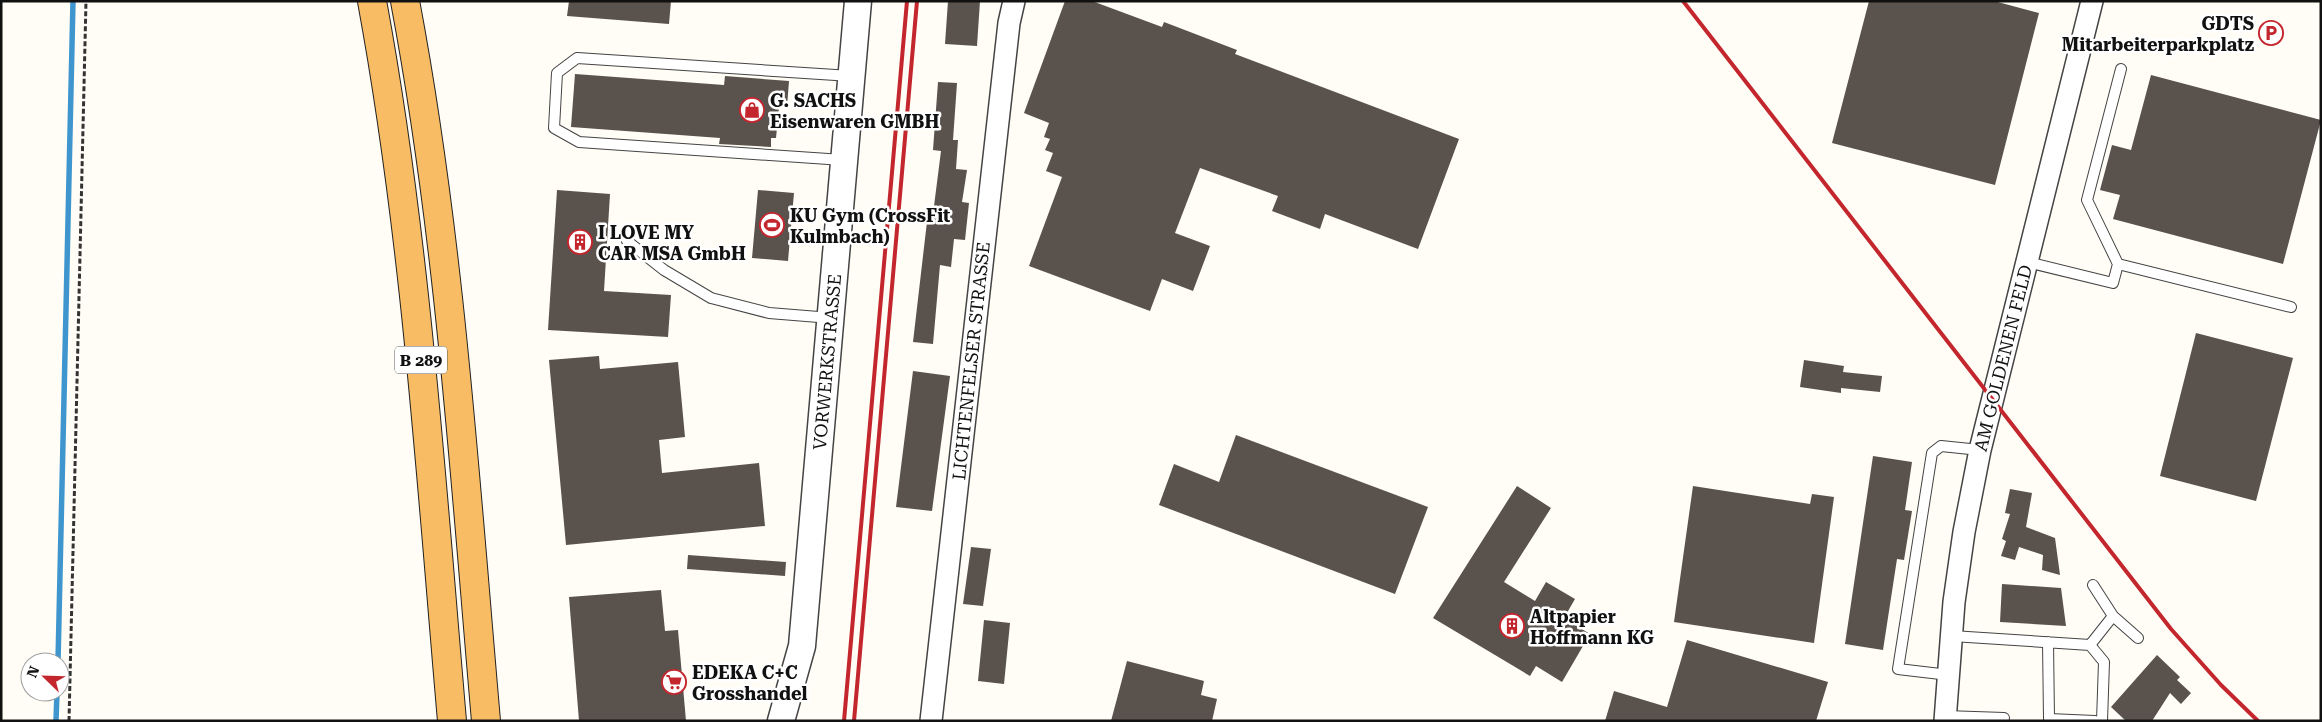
<svg xmlns="http://www.w3.org/2000/svg" width="2322" height="722" font-family="'Roboto Serif',serif">
	<style>
		.lines { fill: none; stroke-linecap: round; stroke-linejoin: round }
		.stream { stroke: #3f96cf; stroke-width: 5.5 }
		.building { fill: #5a524d }
		.service-casing { stroke: #444; stroke-width: 12 }
		.minor-casing { stroke: #444; stroke-width: 24 }
		.tertiary-casing { stroke: #444; stroke-width: 29 }
		.trunk-casing { stroke: #222; stroke-width: 30 }
		.path { stroke: #333; stroke-width: 3; stroke-dasharray: 5 2.5; stroke-linecap: butt }
		.service { stroke: #fff; stroke-width: 10 }
		.minor { stroke: #fff; stroke-width: 21 }
		.tertiary { stroke: #fff; stroke-width: 26 }
		.trunk { stroke: #f7bc64; stroke-width: 28 }
		.rail { stroke: #c4262e; stroke-width: 4 }
		.labels { text-anchor: middle; dominant-baseline: central; stroke-width: 5; stroke-linejoin: round; paint-order: stroke }
		.shield { fill: #fff; stroke: #585858; stroke-width: 1 }
		.shield-label { font-size: 16px; font-weight: bold; fill: #111 }
		.poi-label { font-size: 18px; font-weight: bold; fill: #111; stroke: #fff; text-anchor: start }
		.street-label { font-size: 18px; fill: #111; stroke: #fff }
	</style>
	<rect width="100%" height="100%" fill="#fffdf5"/>
	<g class="lines">
		<path class="stream" d="M58,662L73,1
			M56,721L57,692"/>
	</g>
	<path class="building" d="M569,1H671L669,24L567,16Z
		M948,1H980L977,46L945,44Z
		M1065,1H1092L1162,27L1164,22L1237,50L1235,54L1459,139L1418,249L1325,214L1320,229L1272,211L1278,196L1200,168L1175,233L1210,246L1193,291L1162,279L1150,311L1029,266L1062,177L1046,171L1053,153L1045,150L1050,139L1044,137L1049,123L1024,113Z
		M1869,1H1994L2039,13L1995,185L1832,143Z
		M575,74L724,85L725,76L789,81L787,107H779L776,138H771V147L719,144L720,138L571,127Z
		M2151,75L2321,120L2283,264L2113,219L2120,195L2100,190L2112,145L2131,150Z
		M938,82L957,83L953,140H958L956,169L967,170L962,202L969,203L965,240L954,239L951,267L940,265L933,344L913,342L928,213L933,214L941,151L933,150Z
		M557,190L610,194L604,291L671,295L668,337L548,330Z
		M758,190L794,193L788,261L752,258Z
		M2196,333L2293,358L2256,501L2160,476Z
		M599,356L600,369L678,362L685,437L659,440L662,473L759,463L765,526L566,545L549,360Z
		M1804,360L1844,366L1843,372L1882,376L1880,392L1841,388V393L1800,387Z
		M913,371L950,376L932,511L896,507Z
		M1236,435L1428,507L1395,594L1159,505L1174,464L1219,482Z
		M1873,456L1912,462L1905,510L1912,511L1904,560L1897,559L1883,650L1845,644Z
		M1517,486L1551,508L1504,582L1535,601L1546,582L1575,599L1564,618L1590,634L1562,682L1536,666L1530,676L1433,618Z
		M1693,486L1810,504L1812,494L1834,497L1814,643L1674,622Z
		M2010,489L2032,493L2026,527L2055,538L2060,575L2042,570L2043,555L2019,547L2015,560L2001,556L2006,541L2002,539L2010,514L2005,513Z
		M971,547L991,549L983,606L963,604Z
		M688,555L786,562L785,576L687,569Z
		M2002,584L2061,588L2066,626L2000,622Z
		M661,590L665,631L678,630L686,721H579L569,597Z
		M984,620L1010,623L1004,684L978,681Z
		M1687,640L1828,682L1816,721H1605L1614,691L1667,707Z
		M2157,655L2180,677L2177,680L2191,693L2181,704L2170,693L2152,721H2126L2111,707Z
		M1127,661L1204,681L1201,695L1217,699L1212,721H1111Z"/>
	<g class="lines">
		<defs>
			<path id="service" d="M843,160L579,142L554,128L557,73L577,58L851,76
				M627,241L664,270L711,298L769,313L831,318
				M2027,262L2113,283L2118,264L2291,307
				M2118,264L2087,200L2121,69
				M2093,585L2113,616L2138,638
				M1952,636L2090,645L2113,616
				M2048,642L2049,719L2095,721
				M2090,645L2104,662L2102,721
				M1949,675L1898,669L1932,453L1941,446L1980,450
				M1945,716L2004,718"/>
			<path id="minor" d="M931,721L1009,23L1014,1
				M1945,721L1954,602L1964,532L1980,450L2092,1"/>
			<path id="tertiary" d="M781,721L802,646L858,1"/>
			<path id="trunk" d="M372,1C416,239 431,480 452,721
				M405,1C450,239 465,481 486,721"/>
		</defs>
		<use href="#service" class="service-casing"/>
		<use href="#minor" class="minor-casing"/>
		<use href="#tertiary" class="tertiary-casing"/>
		<use href="#trunk" class="trunk-casing"/>
		<path class="path" d="M69,721L86,1"/>
		<use href="#service" class="service"/>
		<use href="#minor" class="minor"/>
		<use href="#tertiary" class="tertiary"/>
		<use href="#trunk" class="trunk"/>
		<path class="rail" d="M1683,1L2171,629L2221,685L2258,721
			M844,721L907,1
			M854,721L917,1"/>
	</g>
	<defs>
		<symbol id="parking-ring" viewBox="-11 -11 22 22"><circle r="9.5" fill="#fff" stroke="#c4262e" stroke-width="1.5"/><path d="M-3.5-5.5H1a3.5 3.5 0 0 1 0 7H-1V5.5H-3.5ZM-1-3.4V-.6H.8a1.4 1.4 0 0 0 0-2.8Z" fill="#c4262e"/></symbol>
		<symbol id="shop-ring" viewBox="-11 -11 22 22"><circle r="9.5" fill="#fff" stroke="#c4262e" stroke-width="1.5"/><path d="M-5-2.5h2.3a2.7 3.5 0 0 1 5.4 0H5L5.5 6h-11ZM-1.5-2.5h3a1.5 2.3 0 0 0-3 0Z" fill="#c4262e"/></symbol>
		<symbol id="stadium-ring" viewBox="-11 -11 22 22"><circle r="9.5" fill="#fff" stroke="#c4262e" stroke-width="1.5"/><path d="M0-5a6.5 5 0 1 0 0 10a6.5 5 0 1 0 0-10ZM-3.5-1.8h7v3.6h-7Z" fill="#c4262e"/></symbol>
		<symbol id="building-ring" viewBox="-11 -11 22 22"><circle r="9.5" fill="#fff" stroke="#c4262e" stroke-width="1.5"/><path d="M-4-6H4V6H1V3H-1V6H-4ZM-2.5-4.3h1.7v1.8h-1.7ZM.8-4.3h1.7v1.8H.8ZM-2.5-1h1.7V.8h-1.7ZM.8-1h1.7V.8H.8Z" fill="#c4262e"/></symbol>
		<symbol id="supermarket-ring" viewBox="-11 -11 22 22"><circle r="9.5" fill="#fff" stroke="#c4262e" stroke-width="1.5"/><path d="M-6-5.5h2.5l.6 2H6L4.5 2H-2.5L-4.4-4H-6ZM-1.5 3.2a1.3 1.3 0 1 0 .1 0ZM3 3.2a1.3 1.3 0 1 0 .1 0Z" fill="#c4262e"/></symbol>
	</defs>
	<g fill-rule="evenodd">
		<use href="#parking-ring" x="2257" y="19" width="28" height="28"/>
		<use href="#shop-ring" x="738" y="96" width="28" height="28"/>
		<use href="#stadium-ring" x="758" y="211" width="28" height="28"/>
		<use href="#building-ring" x="566" y="228" width="28" height="28"/>
		<use href="#building-ring" x="1498" y="612" width="28" height="28"/>
		<use href="#supermarket-ring" x="660" y="668" width="28" height="28"/>
	</g>
	<g class="labels">
		<rect class="shield" x="395" y="346.5" width="52" height="27" rx="4"/>
		<g class="shield-label">
			<text x="421" y="360">B 289</text>
		</g>
		<g class="poi-label">
			<text x="2254" y="23" text-anchor="end">GDTS<tspan x="2254" dy="21">Mitarbeiterparkplatz</tspan></text>
			<text x="770" y="100">G. SACHS<tspan x="770" dy="21">Eisenwaren GMBH</tspan></text>
			<text x="790" y="215">KU Gym (CrossFit<tspan x="790" dy="21">Kulmbach)</tspan></text>
			<text x="598" y="232">I LOVE MY<tspan x="598" dy="21">CAR MSA GmbH</tspan></text>
			<text x="1530" y="616">Altpapier<tspan x="1530" dy="21">Hoffmann KG</tspan></text>
			<text x="692" y="672">EDEKA C+C<tspan x="692" dy="21">Grosshandel</tspan></text>
		</g>
		<g class="street-label">
			<text transform="translate(2003 358) rotate(-76)">AM GOLDENEN FELD</text>
			<text transform="translate(971 361) rotate(-84)">LICHTENFELSER STRASSE</text>
			<text transform="translate(827 362) rotate(-85)">VORWERKSTRASSE</text>
		</g>
	</g>
	<rect width="2322" height="722" fill="none" stroke="#111111" stroke-width="5"/>
	<g transform="translate(45 677) rotate(293)"><circle r="24" fill="#ffffff" stroke="#a0a0a0"/>
	<path d="M0-4L9 19L0 12L-9 19Z" fill="#c4262e"/>
	<text y="-8" font-size="14" font-weight="bold" text-anchor="middle" fill="#111111">N</text>
	</g>
</svg>
